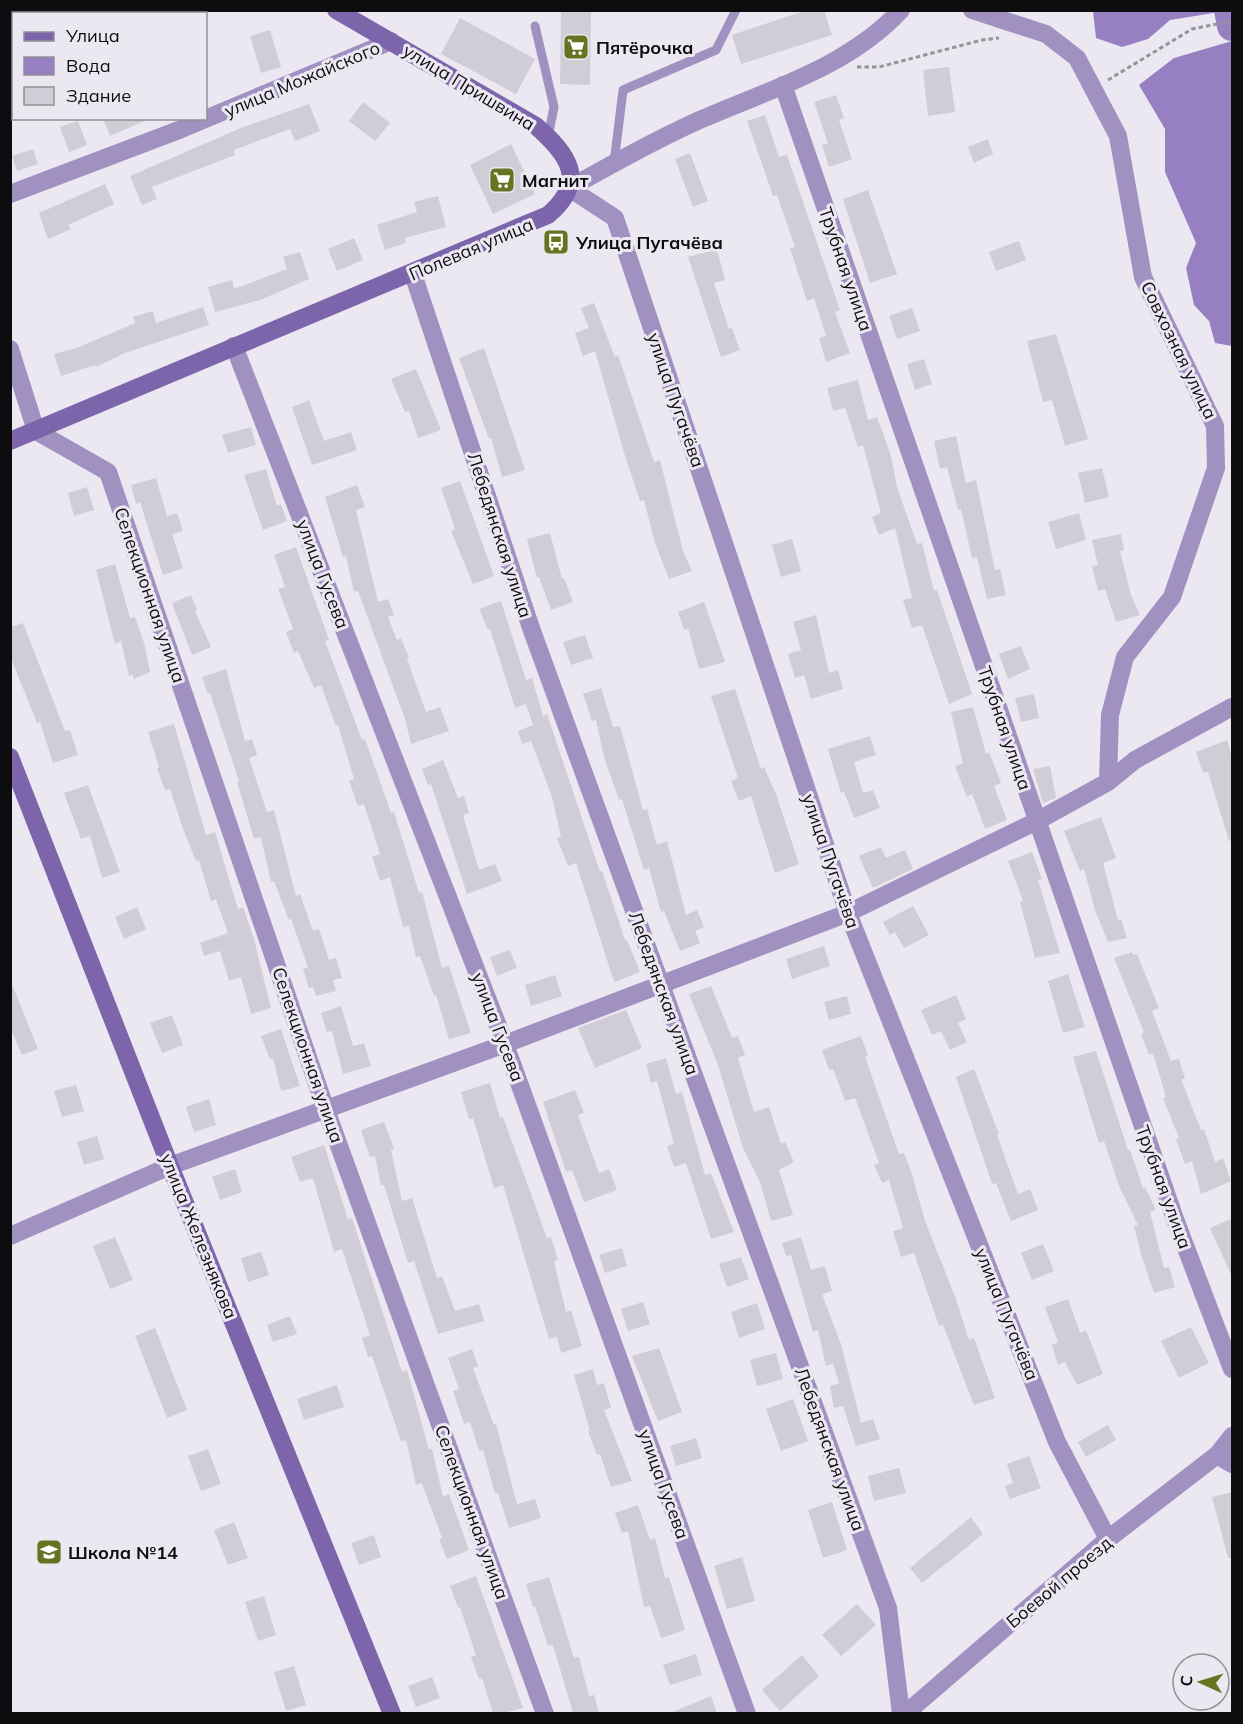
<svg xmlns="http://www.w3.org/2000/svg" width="1243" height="1724" font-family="Mulish,sans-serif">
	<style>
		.water { fill: #9680c2 }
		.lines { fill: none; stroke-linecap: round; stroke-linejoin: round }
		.river { stroke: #9680c2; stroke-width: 30 }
		.building { fill: #d0cdd6 }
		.path { stroke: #96939b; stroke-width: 3; stroke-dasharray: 4.5 3; stroke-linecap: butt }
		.lane { stroke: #a091c1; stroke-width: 9 }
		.street { stroke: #a091c1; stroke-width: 18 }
		.secondary { stroke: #7d65ab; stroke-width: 18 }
		.labels { text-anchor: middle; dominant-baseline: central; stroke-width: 6; stroke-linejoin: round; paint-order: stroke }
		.poi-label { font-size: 18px; font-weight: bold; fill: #0d0c0f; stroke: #ebe8f2; text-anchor: start }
		.street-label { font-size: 18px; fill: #0d0c0f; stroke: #ebe8f2 }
	</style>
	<rect width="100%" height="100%" fill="#ebe8f2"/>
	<path class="water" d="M1232,10L1170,20L1148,39L1122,47L1096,38L1093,11Z
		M1232,41V346L1215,343L1209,321L1194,305L1186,268L1196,243L1165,172V129L1139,85L1174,58Z"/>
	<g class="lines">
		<path class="river" d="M1229,10L1232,26"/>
	</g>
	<path class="building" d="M561,10H591L590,85L560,84Z
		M807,10H824L832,35L741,64L732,35Z
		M460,18L535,59L516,94L441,54Z
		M270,30L281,67L261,73L250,36Z
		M949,67L955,112L928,116L923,70Z
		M836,95L844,118L839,120L852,159L829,167L822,145L828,143L814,102Z
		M363,102L390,123L375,141L349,121Z
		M309,104L320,131L295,141L290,129L234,150L235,155L152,187L157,199L142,205L130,176L241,128Z
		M765,115L779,157L787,155L840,310L835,312L850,353L826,362L819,338L826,336L814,298L807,301L790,248L795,247L777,195L773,196L747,121Z
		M103,118H151L110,136Z
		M78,121L87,145L69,152L60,127Z
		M988,139L993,154L974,163L968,147Z
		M511,144L535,194L493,214L470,165Z
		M33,149L38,164L17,171L12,156Z
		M690,153L708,201L693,207L675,159Z
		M105,184L114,204L68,225L71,229L48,239L39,213Z
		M868,190L897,274L870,283L843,199Z
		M438,196L446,227L405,238L406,243L385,250L377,225L417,212L414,202Z
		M354,238L363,260L337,271L328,249Z
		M1019,241L1026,260L996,271L989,252Z
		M717,249L725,280L714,283L729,329L732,328L740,350L721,357L688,257Z
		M300,252L309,279L260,300L215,312L208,287L232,280L234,289L287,269L283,257Z
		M594,303L615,357L618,355L654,462L660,460L683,551L692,571L669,579L655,543L644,500L640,501L625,456L595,351L583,356L575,333L589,328L581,308Z
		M203,307L209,325L125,353L96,367L95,365L61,376L54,354L77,348L135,323L133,317L153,311L156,323Z
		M912,308L920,331L897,339L889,316Z
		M1056,334L1088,439L1065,446L1052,400L1043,402L1027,341Z
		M484,348L525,470L502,477L491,438L489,439L459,358Z
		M924,359L932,384L915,390L907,364Z
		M416,369L441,430L418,438L409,411L405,412L391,379Z
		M858,380L868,420L877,417L891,456L897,487L917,544L922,543L934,591L937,590L972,694L949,704L922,625L912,628L903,600L912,598L895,528L879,535L872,517L881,513L863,445L858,447L845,408L833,411L827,388Z
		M309,400L324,441L351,432L357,450L312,465L292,407Z
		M251,427L256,445L228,453L222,435Z
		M956,436L966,483L976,480L995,570L1000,569L1006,595L987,599L977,557L972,558L961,509L958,510L947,467L940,469L934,441Z
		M1102,468L1109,497L1085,503L1078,473Z
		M266,469L277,506L281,504L287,521L263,530L244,475Z
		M156,478L167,516L177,513L183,531L172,534L183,568L163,575L140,502L136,504L131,485Z
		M460,481L494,576L473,584L451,531L455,529L441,488Z
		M357,485L365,507L356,510L378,602L388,599L394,615L388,617L397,640L401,638L409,658L407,659L426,712L440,707L449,731L411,744L405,719L358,591L354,592L346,556L343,557L325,497Z
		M87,487L94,510L74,516L68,493Z
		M1079,513L1086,540L1056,549L1048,522Z
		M550,533L562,579L564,578L573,602L551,610L539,577L537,578L527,539Z
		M1121,534L1124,550L1120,551L1131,595L1140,615L1116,622L1105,589L1098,591L1092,566L1098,565L1092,540Z
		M792,539L801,571L781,577L772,545Z
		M296,547L329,640L325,641L362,740L365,739L391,813L394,812L419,893L422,892L442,968L449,966L471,1033L449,1039L436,995L434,996L420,956L416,957L409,926L403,927L390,877L380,881L372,857L380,854L364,804L358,806L349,781L354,779L338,725L336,726L321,685L314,688L298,651L294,653L286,632L293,629L278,589L285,587L274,555Z
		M115,564L130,618L135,617L144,643L150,672L134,679L133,675L129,676L121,641L115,644L96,570Z
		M191,595L197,610L195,611L211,647L192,655L172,603Z
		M501,601L526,680L532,678L543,716L547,714L600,872L602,871L625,940H627L640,972L614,982L576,863L568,866L557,838L561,837L552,797L531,741L522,744L518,731L533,725L526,704L515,708L490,629L488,630L479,609Z
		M704,602L725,662L699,669L688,628L684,630L678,612Z
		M816,615L829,673L838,670L843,689L811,699L804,675L795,678L788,654L801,650L793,622Z
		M23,623L65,731L70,730L78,755L53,763L40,722L37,723L10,656V627Z
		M585,635L593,658L571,665L563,642Z
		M1021,646L1030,669L1008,679L999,654Z
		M226,669L245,741L252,739L257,755L249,758L267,812L274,810L296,896L300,894L313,931L319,929L329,960L336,958L342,978L333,980L336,991L316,996L313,987L309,988L303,969L308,967L291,919L289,920L274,881L271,882L261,837L254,839L237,782L239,781L210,693L208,694L202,677Z
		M601,688L613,727L620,726L643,810L647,809L657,845L667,841L686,915L697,910L704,927L695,931L700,943L680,951L664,911L661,912L649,868L644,870L622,799L619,800L604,757L596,720L592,721L583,694Z
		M735,689L761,769L764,767L776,794L799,864L775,873L751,796L739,801L731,781L738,778L711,696Z
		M1034,694L1039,718L1021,722L1015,698Z
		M973,707L986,754L989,752L1001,783L994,786L1007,820L985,829L972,794L967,797L955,766L963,763L951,712Z
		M174,724L206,835L215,832L238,909L243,907L254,939L271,1008L251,1014L241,977L229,981L220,951L204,956L200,943L228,933L216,899L211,901L199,860L196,861L183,829L170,789L165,790L157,768L159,767L148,732Z
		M870,736L876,755L854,762L863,793L873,790L880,808L854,818L844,792L841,793L828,749Z
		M1227,740L1233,760V840L1229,841L1208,772L1203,773L1196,752Z
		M443,760L458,798L464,796L469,813L463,815L479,870L495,864L502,881L467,894L431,784L428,785L422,769Z
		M1050,766L1056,798L1043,803L1033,769Z
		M88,785L120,872L102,878L90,836L81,839L64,793Z
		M1101,817L1116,858L1103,863L1118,920L1121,919L1127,938L1108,942L1095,910L1084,869L1080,871L1064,831Z
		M881,847L886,858L905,850L913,869L873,888L859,856Z
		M1032,852L1042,879L1038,880L1060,953L1035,958L1020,902L1023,901L1008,861Z
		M913,906L929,935L904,948L895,932L890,935L883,922Z
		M137,907L146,929L124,939L115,917Z
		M824,946L830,966L792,979L786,959Z
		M510,950L517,968L497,976L490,957Z
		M1132,952L1133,955L1137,954L1159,1008L1152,1011L1171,1061L1179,1059L1185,1079H1181L1201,1130L1204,1129L1215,1162L1223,1158L1231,1181L1201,1194L1192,1161L1185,1164L1176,1139L1179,1138L1163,1098L1166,1097L1153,1053L1149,1055L1141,1034L1144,1032L1114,958Z
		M1068,974L1085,1027L1063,1033L1048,981Z
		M555,975L562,996L531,1006L525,985Z
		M11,982L38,1049L22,1055L10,1027Z
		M711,986L732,1038L738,1036L745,1055L738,1058L754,1112L769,1107L781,1144L785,1142L794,1162L779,1170L793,1215L771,1221L760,1182L743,1148L718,1065L689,994Z
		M956,995L966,1019L958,1023L967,1042L950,1050L941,1031L932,1035L921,1010Z
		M847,996L851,1014L829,1020L824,1002Z
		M341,1006L353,1046L364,1043L371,1066L343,1074L332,1031L327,1032L321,1013Z
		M626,1010L642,1048L595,1068L578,1028Z
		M172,1015L183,1045L162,1053L150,1023Z
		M281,1029L300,1086L281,1091L273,1058L270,1059L261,1036Z
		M861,1036L868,1056L865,1057L899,1154L904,1153L911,1171L925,1221L956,1299L969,1340L974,1338L995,1398L974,1405L943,1325L939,1326L914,1253L901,1257L893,1231L903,1228L889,1180L882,1183L874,1165L879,1163L855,1098L845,1101L833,1069L829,1070L822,1050Z
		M1096,1051L1128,1150H1130L1143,1188L1145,1187L1156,1210L1150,1212L1164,1268L1169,1267L1175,1287L1154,1293L1141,1254L1134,1226L1138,1225L1119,1186L1104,1141L1099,1143L1073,1057Z
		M666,1058L676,1094L682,1092L705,1175L711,1173L734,1232L711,1239L686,1163L674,1167L667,1146L674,1144L657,1081L651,1083L646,1064Z
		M974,1069L999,1134L997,1135L1018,1194L1030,1189L1038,1210L1011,1221L996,1183L992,1184L956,1077Z
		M490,1083L500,1118L503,1117L547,1238L551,1237L558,1260L554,1261L566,1312L571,1310L582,1346L561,1353L557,1337L549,1339L503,1185L494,1188L473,1118L469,1119L461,1092Z
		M76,1085L84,1111L62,1117L54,1091Z
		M575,1090L584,1113L578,1115L599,1173L609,1169L617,1190L584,1202L572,1170L566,1172L543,1102Z
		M209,1099L216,1125L194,1132L186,1107Z
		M384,1122L394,1149L391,1150L402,1201L412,1198L437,1278L442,1276L455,1311L479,1304L484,1321L438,1334L414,1261L408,1263L384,1185L381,1186L375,1156L370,1157L361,1130Z
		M97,1136L104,1159L84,1165L77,1142Z
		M324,1145L348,1219L352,1218L402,1372L407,1370L429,1450L432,1449L443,1497L449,1494L469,1550L447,1559L439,1539L442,1538L422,1483L416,1485L406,1440L401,1441L372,1356L368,1357L362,1338L370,1335L342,1249L334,1252L313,1178L300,1182L291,1157Z
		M235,1169L242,1192L220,1200L212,1177Z
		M1233,1218V1279L1210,1228Z
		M115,1237L133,1280L110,1289L93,1246Z
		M801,1237L811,1270L825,1266L832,1291L822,1294L841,1344L861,1423L873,1419L880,1439L856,1446L843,1406L834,1408L830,1386L839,1383L833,1364L826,1366L818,1330L813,1332L791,1255L786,1256L782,1243Z
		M1043,1244L1054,1271L1032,1280L1021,1253Z
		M622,1248L627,1266L605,1273L599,1255Z
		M261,1252L269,1275L248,1282L241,1258Z
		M741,1257L749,1279L727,1287L719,1264Z
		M1068,1299L1080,1333L1086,1330L1103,1374L1077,1385L1065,1362L1058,1365L1052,1345L1058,1342L1045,1307Z
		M643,1302L650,1324L628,1331L621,1309Z
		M757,1303L765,1329L739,1338L731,1312Z
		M290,1316L297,1334L273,1342L267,1325Z
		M1191,1327L1209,1363L1179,1378L1161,1341Z
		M155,1328L187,1410L167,1418L135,1336Z
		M659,1348L682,1412L658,1421L632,1356Z
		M472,1349L478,1366L473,1368L494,1425L496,1424L517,1504L535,1499L541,1518L509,1528L498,1493L495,1494L483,1450L479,1451L470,1422L464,1424L453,1391L459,1389L448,1358Z
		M776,1353L783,1379L757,1386L750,1360Z
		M593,1369L597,1385L604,1383L611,1408L604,1410L632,1481L611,1487L600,1454L597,1455L588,1431H590L574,1375Z
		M337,1385L344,1407L304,1420L297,1399Z
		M793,1399L808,1441L781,1451L766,1409Z
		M1108,1425L1116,1440L1086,1457L1078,1442Z
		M696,1438L702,1458L676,1466L670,1446Z
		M208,1449L221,1484L201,1491L188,1456Z
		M1029,1456L1041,1488L1010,1499L1005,1486L1013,1483L1007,1464Z
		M899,1468L906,1493L874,1501L868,1476Z
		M1233,1492V1558H1228L1212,1497Z
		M832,1502L847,1550L823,1558L808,1510Z
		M638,1505L650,1540L655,1538L665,1578L669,1577L685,1630L661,1638L650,1606L644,1607L628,1531L622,1533L615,1513Z
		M971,1517L983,1534L922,1583L910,1568Z
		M234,1522L248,1558L228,1565L214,1530Z
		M374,1535L381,1557L359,1565L351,1543Z
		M742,1557L755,1601L727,1609L714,1566Z
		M476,1576L523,1708L503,1713H493L482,1678L479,1679L471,1657L476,1655L460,1607L458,1608L450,1586Z
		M549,1577L574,1658L579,1657L589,1696L594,1695L599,1713H573L553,1645L548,1646L535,1606L533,1607L526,1584Z
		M264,1596L276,1635L258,1641L245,1602Z
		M857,1604L876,1625L841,1656L822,1635Z
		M696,1654L702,1675L670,1685L663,1665Z
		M802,1655L819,1676L780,1711L762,1690Z
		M294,1666L306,1705L286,1711L274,1672Z
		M432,1677L440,1698L416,1707L408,1686Z
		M711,1696L717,1713H670Z"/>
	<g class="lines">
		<path class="path" d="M857,67H879L982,40L999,38
			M1108,80L1192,29L1232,21"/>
		<path class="lane" d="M535,26L554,107L548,137
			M614,163L623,90L716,50L736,10"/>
		<path class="street" d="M901,10C848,67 771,89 702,119C656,139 613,164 569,188L615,218L848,913L1057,1442L1108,1539
			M972,10L1046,34L1077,58L1118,136L1143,277L1215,426L1216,468L1172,597L1125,657L1110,715L1108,782
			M783,85L1175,1219L1232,1369
			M10,194L179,130L391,41
			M413,274L531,628L888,1608L901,1714
			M234,346L505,1044L747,1714
			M10,349L36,431L108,472L326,1110L545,1714
			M10,1236L170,1166L505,1044L848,913L1037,821L1108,782L1135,760L1232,707
			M1217,1455L1232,1464
			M905,1714L1108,1539L1217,1455L1232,1436"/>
		<path class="secondary" d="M10,441L548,215C588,181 569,155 536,126L336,10
			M10,757L170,1166L392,1714"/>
	</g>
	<defs>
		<symbol id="supermarket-square" viewBox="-11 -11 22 22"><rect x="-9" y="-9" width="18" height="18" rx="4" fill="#657420" stroke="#ebe8f2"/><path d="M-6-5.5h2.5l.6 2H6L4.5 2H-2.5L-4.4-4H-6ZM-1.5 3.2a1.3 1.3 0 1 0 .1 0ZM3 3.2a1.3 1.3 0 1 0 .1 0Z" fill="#fff"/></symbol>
		<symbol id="bus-square" viewBox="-11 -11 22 22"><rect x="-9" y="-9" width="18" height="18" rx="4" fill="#657420" stroke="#ebe8f2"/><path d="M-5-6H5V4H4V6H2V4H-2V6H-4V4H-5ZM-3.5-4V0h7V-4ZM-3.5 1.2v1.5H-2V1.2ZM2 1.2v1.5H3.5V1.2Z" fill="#fff"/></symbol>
		<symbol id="school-square" viewBox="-11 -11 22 22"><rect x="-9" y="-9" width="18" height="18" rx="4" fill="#657420" stroke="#ebe8f2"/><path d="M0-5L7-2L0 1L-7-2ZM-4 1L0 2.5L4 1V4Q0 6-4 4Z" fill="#fff"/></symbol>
	</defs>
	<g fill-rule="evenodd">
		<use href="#supermarket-square" x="561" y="32" width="30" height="30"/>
		<use href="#supermarket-square" x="487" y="165" width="30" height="30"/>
		<use href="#bus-square" x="541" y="227" width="30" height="30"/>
		<use href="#school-square" x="34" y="1537" width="30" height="30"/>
	</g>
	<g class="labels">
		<g class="poi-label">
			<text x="596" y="47">Пятёрочка</text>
			<text x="522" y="180">Магнит</text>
			<text x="576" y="242">Улица Пугачёва</text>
			<text x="68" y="1552">Школа №14</text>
		</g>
		<g class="street-label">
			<text transform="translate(302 79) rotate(-23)">улица Можайского</text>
			<text transform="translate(469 87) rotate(31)">улица Пришвина</text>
			<text transform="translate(471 249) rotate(-23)">Полевая улица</text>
			<text transform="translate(846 269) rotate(71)">Трубная улица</text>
			<text transform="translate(1179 350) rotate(64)">Совхозная улица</text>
			<text transform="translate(676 400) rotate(71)">улица Пугачёва</text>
			<text transform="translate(500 535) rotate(72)">Лебедянская улица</text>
			<text transform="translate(323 574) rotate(69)">улица Гусева</text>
			<text transform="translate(150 595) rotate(71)">Селекционная улица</text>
			<text transform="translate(1005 728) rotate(71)">Трубная улица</text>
			<text transform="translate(831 861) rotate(71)">улица Пугачёва</text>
			<text transform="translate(664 993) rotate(70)">Лебедянская улица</text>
			<text transform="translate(498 1027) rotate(69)">улица Гусева</text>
			<text transform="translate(308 1055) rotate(71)">Селекционная улица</text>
			<text transform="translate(1164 1187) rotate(70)">Трубная улица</text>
			<text transform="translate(199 1236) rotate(68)">улица Железнякова</text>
			<text transform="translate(1007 1314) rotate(68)">улица Пугачёва</text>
			<text transform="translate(830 1449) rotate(70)">Лебедянская улица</text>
			<text transform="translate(664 1484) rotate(70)">улица Гусева</text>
			<text transform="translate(472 1512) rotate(70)">Селекционная улица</text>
			<text transform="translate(1059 1582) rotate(-40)">Боевой проезд</text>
		</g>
	</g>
	<rect width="1243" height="1724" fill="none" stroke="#0d0c0f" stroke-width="24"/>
	<rect x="12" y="12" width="195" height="108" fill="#ebe8f2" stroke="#929097" stroke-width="1.5"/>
	<rect x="24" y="32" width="30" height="9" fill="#7d65ab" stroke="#929097" stroke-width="1.5"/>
	<text x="66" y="42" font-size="18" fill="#0d0c0f">Улица</text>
	<rect x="24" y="57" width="30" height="18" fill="#9680c2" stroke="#929097" stroke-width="1.5"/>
	<text x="66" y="72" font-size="18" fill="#0d0c0f">Вода</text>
	<rect x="24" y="87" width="30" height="18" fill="#d0cdd6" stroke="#929097" stroke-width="1.5"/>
	<text x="66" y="102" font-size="18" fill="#0d0c0f">Здание</text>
	<g transform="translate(1201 1682) rotate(274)"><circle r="28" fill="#ebe8f2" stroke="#929097" stroke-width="1.5"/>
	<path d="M0-4.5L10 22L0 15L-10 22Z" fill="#657420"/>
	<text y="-9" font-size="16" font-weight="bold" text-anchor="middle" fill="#0d0c0f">С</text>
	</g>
</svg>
